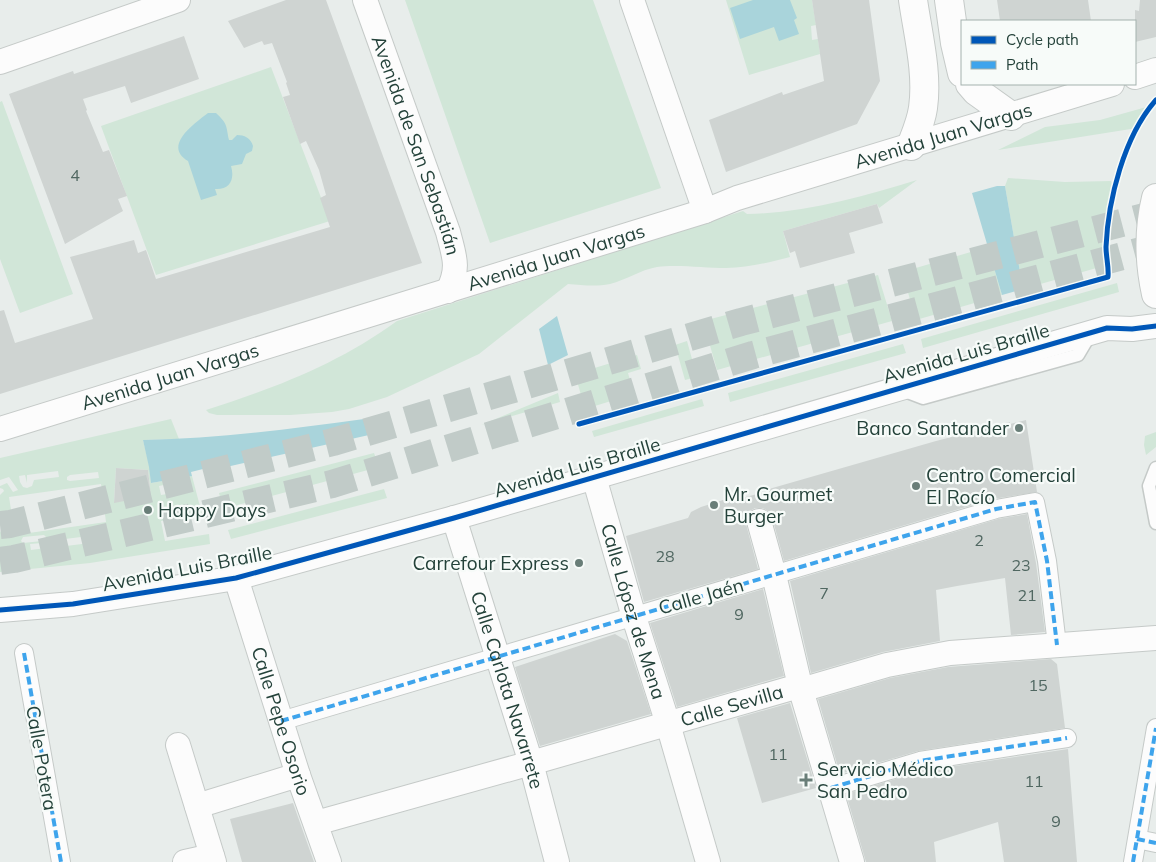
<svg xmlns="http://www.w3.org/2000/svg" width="1156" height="862" font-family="Mulish,sans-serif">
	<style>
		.green { fill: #d1e6d8; fill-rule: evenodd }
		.water { fill: #a9d4db }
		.building { fill: #cfd4d2 }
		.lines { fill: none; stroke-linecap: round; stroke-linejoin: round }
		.motorway-tunnel { stroke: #c1cbc8; stroke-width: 28; stroke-dasharray: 28 14; stroke-linecap: butt }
		.service-casing { stroke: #c5cac8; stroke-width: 15 }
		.pedestrian-casing { stroke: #c5cac8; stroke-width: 20 }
		.minor-casing { stroke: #c5cac8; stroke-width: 26 }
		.tertiary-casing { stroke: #c5cac8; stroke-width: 30 }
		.service { stroke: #fcfcfc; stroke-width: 12 }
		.pedestrian { stroke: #fcfcfc; stroke-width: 18 }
		.minor { stroke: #fcfcfc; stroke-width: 24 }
		.tertiary { stroke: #fcfcfc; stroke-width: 28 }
		.quiet { stroke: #3ea4ec; stroke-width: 4; stroke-dasharray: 8 4; stroke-linecap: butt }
		.cycleway-casing { stroke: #f7fbf9; stroke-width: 8 }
		.cycleway { stroke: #0057b8; stroke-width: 5 }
		.poi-dot { fill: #697e78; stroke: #f7fbf9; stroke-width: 2 }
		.labels { text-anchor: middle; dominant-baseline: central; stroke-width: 4.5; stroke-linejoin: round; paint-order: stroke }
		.number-label { font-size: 16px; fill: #506761 }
		.street-label { font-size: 19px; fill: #24423a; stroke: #f7fbf9 }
		.poi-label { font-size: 19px; fill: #24423a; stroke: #f7fbf9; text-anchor: start }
	</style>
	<rect width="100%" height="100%" fill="#e8edeb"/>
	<path class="green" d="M405,0H593L661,188L490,243Z
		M726,0H812L816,25L811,26L812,40L818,39L820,54L749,75Z
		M271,67L330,221L156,275L101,126Z
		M2,101L73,294L20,313L0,259V102Z
		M1150,106L1137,128L998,150L1045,127L1100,120Z
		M1008,178L1065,182L1111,181L1114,192L1108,225L1107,265L1023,289L1005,186Z
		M917,180L879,208L877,204L783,231L790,257C770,262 748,268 726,268C705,268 676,264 657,267C640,270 626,280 610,284C595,287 582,285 568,284L479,354L387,397L349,409L332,412L290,415H217L209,413L206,410C275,388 338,364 397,321L743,211L747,214C805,213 862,197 917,180Z
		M988,247L1002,295L916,320L902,272Z
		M878,275L892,321L717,370L703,321Z
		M1117,283L1119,292L923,348L921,339Z
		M687,341L697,377L685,380L675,345Z
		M903,344L906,353L730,402L728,393Z
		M637,355L641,369L628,373L634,394L585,409L575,374Z
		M558,393L560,402L481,425Z
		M702,399L704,406L594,437L592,431Z
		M171,419L179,439L143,440L150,468L151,483L192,476L202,514L161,521L165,541L209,534L210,544L90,563L0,572V554L3,551L0,548V531L2,534L5,533L7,524L5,520L0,518V495L4,491L3,489L0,488V486L7,483L13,492L18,490L9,477L0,480V458ZM116,468L148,470L150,486L148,497L114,502ZM58,471L59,477L34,480L32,486L27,488L23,487L20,482L19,476L25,475L27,483V475ZM98,472L99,478L70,481L67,480V477L70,475ZM178,482L180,492L161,495L159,486ZM101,484L106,522L15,535L9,497ZM44,535L50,541L46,548L31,550L30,544L42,543V541L23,543L21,541L23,537ZM89,536L90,543L58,547L57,540Z
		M1156,432V447L1146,455L1144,445L1145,436Z
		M374,453L379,467L223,509L219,493Z
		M384,489L387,498L231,539L228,530Z"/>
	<path class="water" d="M753,0H790L797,18L794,20L799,34L779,41L774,27L740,39L730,8Z
		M208,113H216C228,124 226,126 229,140H232L237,135C244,135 251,138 253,146L252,151L246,154L242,164L231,166C235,179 230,190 215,189L217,195L201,200L188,161C162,146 195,123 208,113Z
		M997,186H1005L1023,289L1002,295L972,193Z
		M557,316L568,355L548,365L539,329Z
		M364,419L369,435L213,470L211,467L191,472L192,476L151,483L149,467L143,440C217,439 290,429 364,419Z"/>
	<path class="building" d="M286,0H326L422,263L0,394V311L4,310L15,343L93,319L70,257L134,240L138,253L146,250L156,279L330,227L320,198L326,195L319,170L306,141L300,144L283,97L290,95L286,83L287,82L272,43L264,45L262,41L244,48L228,21Z
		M812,0H869L880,81L857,124L726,172L709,120L782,92L783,95L824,81Z
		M997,0H1088L1091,21H1000Z
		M1140,0H1156V37L1135,42V10L1139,11Z
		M184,36L199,79L131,103L125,86L83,99L87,110L86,111L103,152L109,150L127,196L118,199L123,211L65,244L9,94L73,71L74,74Z
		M877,204L883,223L849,233L855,253L800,268L795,251L790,253L783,231Z
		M1026,420L1037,492L993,499L784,561L772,517L769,512L763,508H755L750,511L746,517V524L758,569L644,602L626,536L688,518L691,512L701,507L723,500H734L769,491V489L936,441L1010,422V424Z
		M116,468L148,470L151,496L114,503Z
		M1027,514L1036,563L1045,632L1011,635L1005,578L957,586L936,590L940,641L883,652L811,673L790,581L998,519Z
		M763,589L784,676L677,707L650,623Z
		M615,634L627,641L651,714L540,746L515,667Z
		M1051,659L1057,664L1065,728L918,751L840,774L818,699L890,678L948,667Z
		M790,703L816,788L762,803L737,718Z
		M1068,749L1077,862H1004L998,822L934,842L936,862H866L846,794L922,771Z
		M293,803L314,862H242L230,819Z"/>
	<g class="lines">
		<path class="motorway-tunnel" d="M0,525L10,524L333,442L741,322L1156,214
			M0,561L14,559L332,484L753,355L1156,247"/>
		<defs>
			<path id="service" d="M902,390L923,398L1078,355L1091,333
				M1156,468L1149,486L1156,523"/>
			<path id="pedestrian" d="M24,653L61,862
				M281,721L996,509L1035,502L1047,561L1057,645
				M831,788L920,761L1067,738
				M1137,839L1156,843
				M1133,862L1156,728"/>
			<g id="minor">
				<path id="s1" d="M365,0L448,232C454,256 460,267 448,291"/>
				<path d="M632,0L705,211"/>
				<path d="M0,62L178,0"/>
				<path d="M1135,77L1156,70"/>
				<path id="s2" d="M0,429L705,211L737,198L1112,84"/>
				<path id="s3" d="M594,477L634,617L668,724L708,862"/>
				<path id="s4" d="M454,518L531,763L557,862"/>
				<path d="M759,521L774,575L801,690L852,862"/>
				<path id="s5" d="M236,578L298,775L329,862"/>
				<path d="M0,610L73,604L236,578L454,518L1107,328L1132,329L1156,326"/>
				<path d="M178,745L214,862"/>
				<path d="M197,806L298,775"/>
				<path id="s6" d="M316,823L531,763L792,688L801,690L887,665L950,653L1156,638"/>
				<path d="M185,862L212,856"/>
			</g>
			<path id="tertiary" d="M949,0L955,43L962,73
				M970,84L976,91L1011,116
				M911,146C916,133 921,122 923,108C928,73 918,35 913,0
				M1156,198C1148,231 1149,262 1156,294"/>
		</defs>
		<use href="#service" class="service-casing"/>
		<use href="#pedestrian" class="pedestrian-casing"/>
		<use href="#minor" class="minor-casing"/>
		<use href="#tertiary" class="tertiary-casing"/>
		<use href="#service" class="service"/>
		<use href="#pedestrian" class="pedestrian"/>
		<use href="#minor" class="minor"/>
		<use href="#tertiary" class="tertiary"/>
		<path class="quiet" d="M24,653L61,862
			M281,721L996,509L1035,502L1047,561L1057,645
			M831,788L920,761L1067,738
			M1137,839L1156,843
			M1133,862L1156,728"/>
		<defs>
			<path id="cycleway" d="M579,424L1108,277C1109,267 1106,257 1106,247C1108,200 1124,136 1156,100
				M0,610L73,604L236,578L454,518L1107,328L1132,329L1156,326"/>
		</defs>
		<use href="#cycleway" class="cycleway-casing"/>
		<use href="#cycleway" class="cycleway"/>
	</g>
	<g class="poi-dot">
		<circle cx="1019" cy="428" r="5"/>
		<circle cx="916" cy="486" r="5"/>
		<circle cx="714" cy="505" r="5"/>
		<circle cx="148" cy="510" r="5"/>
		<circle cx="579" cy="563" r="5"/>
		<path d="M803.5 772.5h5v5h5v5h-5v5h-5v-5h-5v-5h5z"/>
	</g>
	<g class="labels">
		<g class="number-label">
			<text x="75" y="175">4</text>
			<text x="979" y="540">2</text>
			<text x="665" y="556">28</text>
			<text x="1021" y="565">23</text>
			<text x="824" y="593">7</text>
			<text x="1027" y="595">21</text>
			<text x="739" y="614">9</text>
			<text x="1038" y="685">15</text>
			<text x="778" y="754">11</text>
			<text x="1034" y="781">11</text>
			<text x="1056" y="821">9</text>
		</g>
		<g class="street-label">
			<text stroke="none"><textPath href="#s2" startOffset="988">Avenida Juan Vargas</textPath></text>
			<text stroke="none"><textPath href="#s1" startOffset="154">Avenida de San Sebastián</textPath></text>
			<text stroke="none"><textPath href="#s2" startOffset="582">Avenida Juan Vargas</textPath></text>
			<text transform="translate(966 353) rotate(-16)">Avenida Luis Braille</text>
			<text stroke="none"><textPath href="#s2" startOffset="178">Avenida Juan Vargas</textPath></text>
			<text transform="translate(577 467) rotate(-16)">Avenida Luis Braille</text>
			<text transform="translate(187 568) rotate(-11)">Avenida Luis Braille</text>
			<text transform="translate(701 596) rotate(-16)">Calle Jaén</text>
			<text stroke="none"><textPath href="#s3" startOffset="140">Calle López de Mena</textPath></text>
			<text stroke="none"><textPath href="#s4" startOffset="180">Calle Carlota Navarrete</textPath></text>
			<text stroke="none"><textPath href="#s6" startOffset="432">Calle Sevilla</textPath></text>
			<text stroke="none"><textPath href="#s5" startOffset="150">Calle Pepe Osorio</textPath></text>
			<text transform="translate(42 758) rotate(80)">Calle Potera</text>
		</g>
		<g class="poi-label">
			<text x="1009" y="428" text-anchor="end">Banco Santander</text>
			<text x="926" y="475">Centro Comercial<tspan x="926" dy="22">El Rocío</tspan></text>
			<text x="724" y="494">Mr. Gourmet<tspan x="724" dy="22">Burger</tspan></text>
			<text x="158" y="510">Happy Days</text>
			<text x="569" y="563" text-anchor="end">Carrefour Express</text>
			<text x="817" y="769">Servicio Médico<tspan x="817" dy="22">San Pedro</tspan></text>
		</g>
	</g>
	<rect x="961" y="20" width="175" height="65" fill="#f7fbf9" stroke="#a3b1ad"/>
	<rect x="971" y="36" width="25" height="8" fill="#0057b8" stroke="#a3b1ad"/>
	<text x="1006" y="45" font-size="15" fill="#24423a">Cycle path</text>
	<rect x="971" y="61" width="25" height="8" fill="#3ea4ec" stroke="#a3b1ad"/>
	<text x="1006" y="70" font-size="15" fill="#24423a">Path</text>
</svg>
